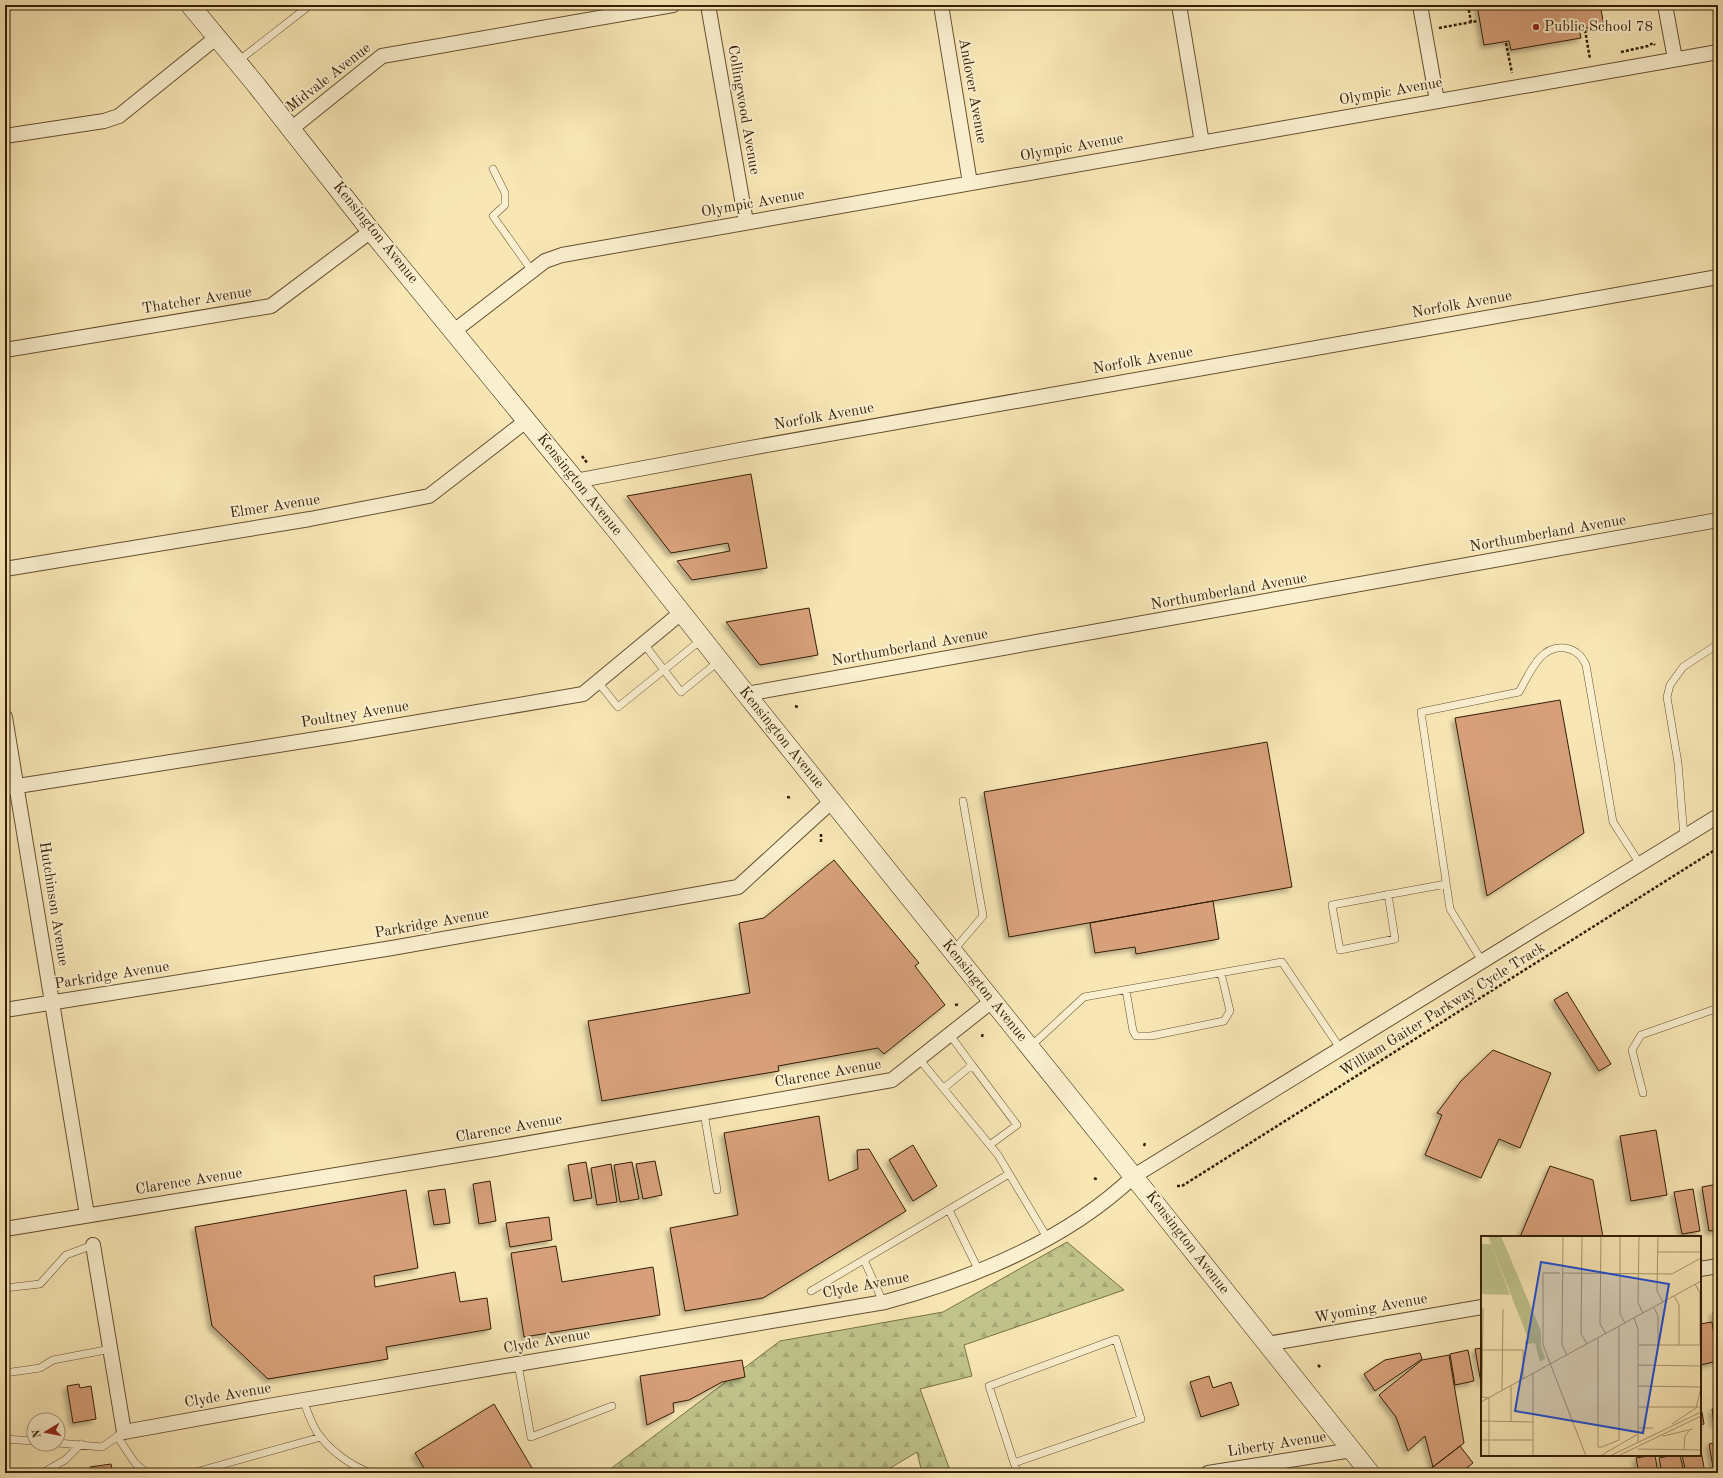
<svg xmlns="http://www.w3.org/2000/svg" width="1723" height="1478" font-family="'Old Standard TT',serif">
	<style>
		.forest { fill: url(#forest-firs); stroke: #7a7147 }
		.building { fill: #d7a07a; stroke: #341e03; filter: url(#shadow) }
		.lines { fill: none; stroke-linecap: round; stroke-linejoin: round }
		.lane-casing { stroke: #655030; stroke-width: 8 }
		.street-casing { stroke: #655030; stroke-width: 16 }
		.secondary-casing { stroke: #341e03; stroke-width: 20 }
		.path { stroke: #341e03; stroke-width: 2.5; stroke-dasharray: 3 2; stroke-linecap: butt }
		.lane { stroke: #faefcf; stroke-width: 7 }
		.street { stroke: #faefcf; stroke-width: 14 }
		.secondary { stroke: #faefcf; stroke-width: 19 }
		.poi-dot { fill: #8f2418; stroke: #faefcf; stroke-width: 1.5 }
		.labels { text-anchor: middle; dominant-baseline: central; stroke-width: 4; stroke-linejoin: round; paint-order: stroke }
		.poi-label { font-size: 15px; fill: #341e03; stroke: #faefcf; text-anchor: start }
		.street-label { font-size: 15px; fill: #341e03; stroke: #faefcf }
		.inset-road { fill: none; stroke: #aa976e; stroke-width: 1 }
		.view { fill: #1d4ed8; fill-opacity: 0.15; stroke: #1d4ed8; stroke-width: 2 }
		.inset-edge { fill: none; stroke: #341e03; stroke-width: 2 }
	</style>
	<defs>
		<pattern id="forest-firs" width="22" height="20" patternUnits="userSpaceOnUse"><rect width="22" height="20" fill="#c0c48b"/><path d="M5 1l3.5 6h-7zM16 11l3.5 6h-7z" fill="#a6a876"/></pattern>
		<filter id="shadow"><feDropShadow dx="-3.5" dy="3.5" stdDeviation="2" flood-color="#0004"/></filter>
	</defs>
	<rect width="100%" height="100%" fill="#f8e7b5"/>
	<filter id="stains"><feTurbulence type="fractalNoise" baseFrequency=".005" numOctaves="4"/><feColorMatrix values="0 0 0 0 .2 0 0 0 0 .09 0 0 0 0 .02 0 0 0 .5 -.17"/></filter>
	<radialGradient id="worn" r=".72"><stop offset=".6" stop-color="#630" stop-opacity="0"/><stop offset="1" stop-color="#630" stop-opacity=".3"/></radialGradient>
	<path class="forest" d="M1067,1242L1124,1290L964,1345L972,1376L920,1389L951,1473H922L917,1452L882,1473H605L780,1341L943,1312Z"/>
	<path class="building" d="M1477,5H1600L1604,25L1579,29L1581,38L1511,50L1509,41L1484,45Z
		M751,474L767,568L692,580L677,561L730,551L728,543L671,553L627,496Z
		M809,608L818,655L760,665L726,622Z
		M1560,700L1584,833L1487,896L1455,718Z
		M1267,742L1292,887L1009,937L984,792Z
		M834,860L919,963L915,966L945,1005L884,1054L878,1048L778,1066L779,1071L602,1101L588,1021L750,993L739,923L764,918Z
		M1213,901L1219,939L1136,954L1135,947L1095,953L1090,923Z
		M1567,992L1611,1064L1599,1071L1554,1000Z
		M1493,1050L1551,1073L1520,1148L1499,1139L1481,1178L1425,1155L1442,1115L1437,1113L1461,1081Z
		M819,1116L829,1181L858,1169L857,1150L869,1149L906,1211L763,1298L685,1311L670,1228L738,1215L724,1133Z
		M1656,1130L1667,1195L1631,1201L1620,1136Z
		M913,1145L937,1186L913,1201L889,1160Z
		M655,1161L662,1195L643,1199L636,1164Z
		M586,1162L592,1198L574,1201L568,1165Z
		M632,1162L639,1199L620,1202L614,1165Z
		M611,1164L617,1202L597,1205L591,1168Z
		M1550,1166L1593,1180L1603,1237H1520Z
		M490,1181L496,1221L479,1224L473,1184Z
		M1718,1184V1230L1709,1231L1702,1187Z
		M445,1189L450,1223L434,1225L428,1191Z
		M1693,1189L1700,1231L1682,1234L1674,1192Z
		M406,1190L418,1268L374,1276L375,1287L455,1272L460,1302L487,1298L491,1329L386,1347L388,1359L268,1379L212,1326L195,1227Z
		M549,1217L552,1240L510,1247L506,1223Z
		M556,1246L562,1282L653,1267L660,1315L524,1337L511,1253Z
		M1718,1311V1344L1713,1312Z
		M1712,1322L1718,1361L1700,1365V1324Z
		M1482,1348V1383H1481L1475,1349Z
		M1468,1350L1474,1381L1455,1385L1450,1354Z
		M1420,1353L1422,1359L1375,1391L1364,1374L1385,1360Z
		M1449,1355L1464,1443L1433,1467L1425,1436L1408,1451L1396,1417L1379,1395L1422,1360Z
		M742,1360L745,1377L722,1382L689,1400L673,1403L674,1412L647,1425L640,1376Z
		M1209,1376L1213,1388L1231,1382L1239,1405L1201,1417L1190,1382Z
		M79,1384L80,1388L91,1386L96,1419L73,1423L67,1386Z
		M494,1404L535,1473H427L415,1453Z
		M1718,1408V1423L1714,1424L1712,1409Z
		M1700,1412H1702L1704,1424L1700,1425Z
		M1718,1442V1473H1714L1709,1444Z
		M1700,1445L1705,1473H1686L1682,1455H1700Z
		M1460,1446L1473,1463L1460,1473H1425Z
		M1655,1455L1658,1473H1639L1636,1458Z
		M1675,1455H1680L1684,1473H1662L1659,1458Z
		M111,1464L113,1473H91L90,1467Z"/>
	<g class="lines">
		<defs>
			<path id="lane" d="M237,62L310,5
				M493,169L505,193V205L493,216L532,271
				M644,644L681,692L719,661
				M598,682L618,707L701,640
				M1684,837L1678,763L1667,697L1670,685L1683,667L1718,644
				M1388,894L1395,939L1340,950L1332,905L1446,884
				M953,951L983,916L963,801
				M1482,961L1450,909L1421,712L1519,692C1529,675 1540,644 1565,648C1576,650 1581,655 1586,665L1613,822L1640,864
				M1126,990L1133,1031L1136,1036H1151L1224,1021L1230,1011L1221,973
				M950,1035L972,1065
				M1030,1047L1084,997L1282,962L1340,1048
				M920,1060L998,1155L1048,1239
				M944,1088L972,1065L1017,1125L991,1144
				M1643,1093L1632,1050L1641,1035L1718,1008
				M704,1113L717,1190
				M949,1210L979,1271
				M864,1260L883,1302
				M5,1288L40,1284L66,1255L93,1245
				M811,1291L1009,1174
				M518,1364L531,1437L612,1406
				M5,1373L40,1368L53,1360L111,1349
				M303,1400C307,1410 311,1423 317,1432C329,1450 352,1467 372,1473
				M117,1436L135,1463L147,1473
				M5,1439L34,1441
				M58,1443L102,1447L124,1432
				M1014,1463L1141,1419L1116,1339L989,1386L1014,1463L1018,1473
				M42,1473L65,1460L81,1444
				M192,1473L321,1437"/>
			<path id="street" d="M708,5L746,222
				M941,5L970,183
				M1179,5L1202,143
				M1420,5L1437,101
				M1665,5L1675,59
				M291,129L382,56L673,5
				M5,136L104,121L119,116L217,37
				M454,331L545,261L562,255L1718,52
				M5,350L271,306L371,231
				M575,481L745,449L1718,277
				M5,569L310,519L429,496L526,421
				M746,694L1718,520
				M5,717L87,1215
				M5,788L348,734L583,694L682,612
				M5,1010L392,948L738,887L832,801
				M5,1229L495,1149L892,1080L992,1001
				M93,1245L124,1432L268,1406L885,1302C974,1278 1066,1241 1134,1176L1718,816
				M1700,1269L1718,1266
				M1267,1344L1482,1307
				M1208,1473L1352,1450"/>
			<path id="secondary" d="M190,5L257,86L371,231L621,536L746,694L1150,1197L1370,1473"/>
		</defs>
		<use href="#lane" class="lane-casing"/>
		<use href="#street" class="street-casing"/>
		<use href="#secondary" class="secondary-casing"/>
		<path class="path" d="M1468,5L1471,22
			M1439,28L1477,21
			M1585,30L1590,59
			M1506,43L1512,73
			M1621,52L1648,46L1653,43L1655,45
			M1717,73L1718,74
			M582,456L588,464
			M795,706L798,707
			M787,797L792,798
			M821,842V834
			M955,1005L960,1004
			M982,1037L983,1033
			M1144,1146L1145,1143
			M1094,1178L1098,1180
			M1177,1186H1182L1718,848
			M1318,1365L1321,1368"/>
		<use href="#lane" class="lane"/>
		<use href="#street" class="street"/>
		<use href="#secondary" class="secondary"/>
	</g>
	<circle class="poi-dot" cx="1536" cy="27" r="4"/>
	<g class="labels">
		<g class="poi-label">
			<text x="1544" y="27">Public School 78</text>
		</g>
		<g class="street-label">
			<text transform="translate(329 78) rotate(-38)">Midvale Avenue</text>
			<text transform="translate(972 91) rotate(80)">Andover Avenue</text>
			<text transform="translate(1391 92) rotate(-10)">Olympic Avenue</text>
			<text transform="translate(743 110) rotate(80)">Collingwood Avenue</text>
			<text transform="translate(1072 148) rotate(-10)">Olympic Avenue</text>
			<text transform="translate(753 204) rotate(-10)">Olympic Avenue</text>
			<text transform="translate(375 233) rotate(51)">Kensington Avenue</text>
			<text transform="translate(197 301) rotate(-9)">Thatcher Avenue</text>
			<text transform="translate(1462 305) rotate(-10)">Norfolk Avenue</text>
			<text transform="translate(1143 361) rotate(-10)">Norfolk Avenue</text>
			<text transform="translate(824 417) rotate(-10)">Norfolk Avenue</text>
			<text transform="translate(579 485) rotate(51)">Kensington Avenue</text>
			<text transform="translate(275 507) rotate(-9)">Elmer Avenue</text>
			<text transform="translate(1548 534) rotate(-10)">Northumberland Avenue</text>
			<text transform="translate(1229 592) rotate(-10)">Northumberland Avenue</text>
			<text transform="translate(910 648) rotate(-10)">Northumberland Avenue</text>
			<text transform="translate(355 715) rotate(-9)">Poultney Avenue</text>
			<text transform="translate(781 738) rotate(51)">Kensington Avenue</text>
			<text transform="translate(53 904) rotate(81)">Hutchinson Avenue</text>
			<text transform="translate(432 924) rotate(-10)">Parkridge Avenue</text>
			<text transform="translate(112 976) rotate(-9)">Parkridge Avenue</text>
			<text transform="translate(984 991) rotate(51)">Kensington Avenue</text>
			<text transform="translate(1443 1010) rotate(-32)">William Gaiter Parkway Cycle Track</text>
			<text transform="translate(828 1074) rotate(-10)">Clarence Avenue</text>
			<text transform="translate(509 1129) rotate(-10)">Clarence Avenue</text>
			<text transform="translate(189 1182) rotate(-9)">Clarence Avenue</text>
			<text transform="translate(1187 1243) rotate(52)">Kensington Avenue</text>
			<text transform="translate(866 1286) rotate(-11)">Clyde Avenue</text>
			<text transform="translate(1371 1309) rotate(-10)">Wyoming Avenue</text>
			<text transform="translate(547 1342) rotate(-10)">Clyde Avenue</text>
			<text transform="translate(228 1396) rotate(-10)">Clyde Avenue</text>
			<text transform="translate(1277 1445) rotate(-9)">Liberty Avenue</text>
		</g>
	</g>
	<g transform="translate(1481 1236)">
		<rect width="220" height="220" fill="#f8e7b5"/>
		<path d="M7,0H20L60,95V110L64,122L59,126L54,107L44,108V105H48Z" fill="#c0c48b"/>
		<path d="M0,8H10L29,59L0,58Z" fill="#c0c48b"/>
		<path d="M1,26H15V51H1Z" fill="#c0c48b"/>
		<path class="inset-road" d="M82,0L81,109L86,119M101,0L100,98L106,108M120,0L119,88L125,98M139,0V78L144,87M158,0L157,67L162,77M177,0L176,55L182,66M177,16H220M79,37H62V109L105,220M81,37L191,38L220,22M214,48L219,57V109M193,60L198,69V109M173,72L177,80V109M153,82L157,93V206M117,102V211H121L138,204V91M158,109H220M0,114H42V143M157,129L220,130M30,150V186M157,150L219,151M21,154L22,73M1,161L2,72M1,161L8,162V220M0,166L220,45M157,171H220M215,172L220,151M0,185L52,186M191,188L215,172M158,192H172M182,200L212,193M0,204H52M157,213L220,214M203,214L204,200L208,195M52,220V137M119,220L157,198M129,220L220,176M137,220L220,180"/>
		<path class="view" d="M60,26L188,48L162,197L34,175Z"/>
		<rect width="220" height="220" class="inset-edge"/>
	</g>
	<rect width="1723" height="1478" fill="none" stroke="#f8e7b5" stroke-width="20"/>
	<rect x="6" y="6" width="1711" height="1466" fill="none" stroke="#341e03" stroke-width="2"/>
	<rect x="10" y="10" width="1703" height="1458" fill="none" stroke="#341e03"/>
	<g transform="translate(46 1432) rotate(260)"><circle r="19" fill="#faefcf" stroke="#ab9b7d"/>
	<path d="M0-3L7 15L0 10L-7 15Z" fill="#8f2418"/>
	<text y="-6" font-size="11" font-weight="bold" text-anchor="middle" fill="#341e03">N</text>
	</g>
	<rect width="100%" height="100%" filter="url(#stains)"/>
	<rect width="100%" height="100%" fill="url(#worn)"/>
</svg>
